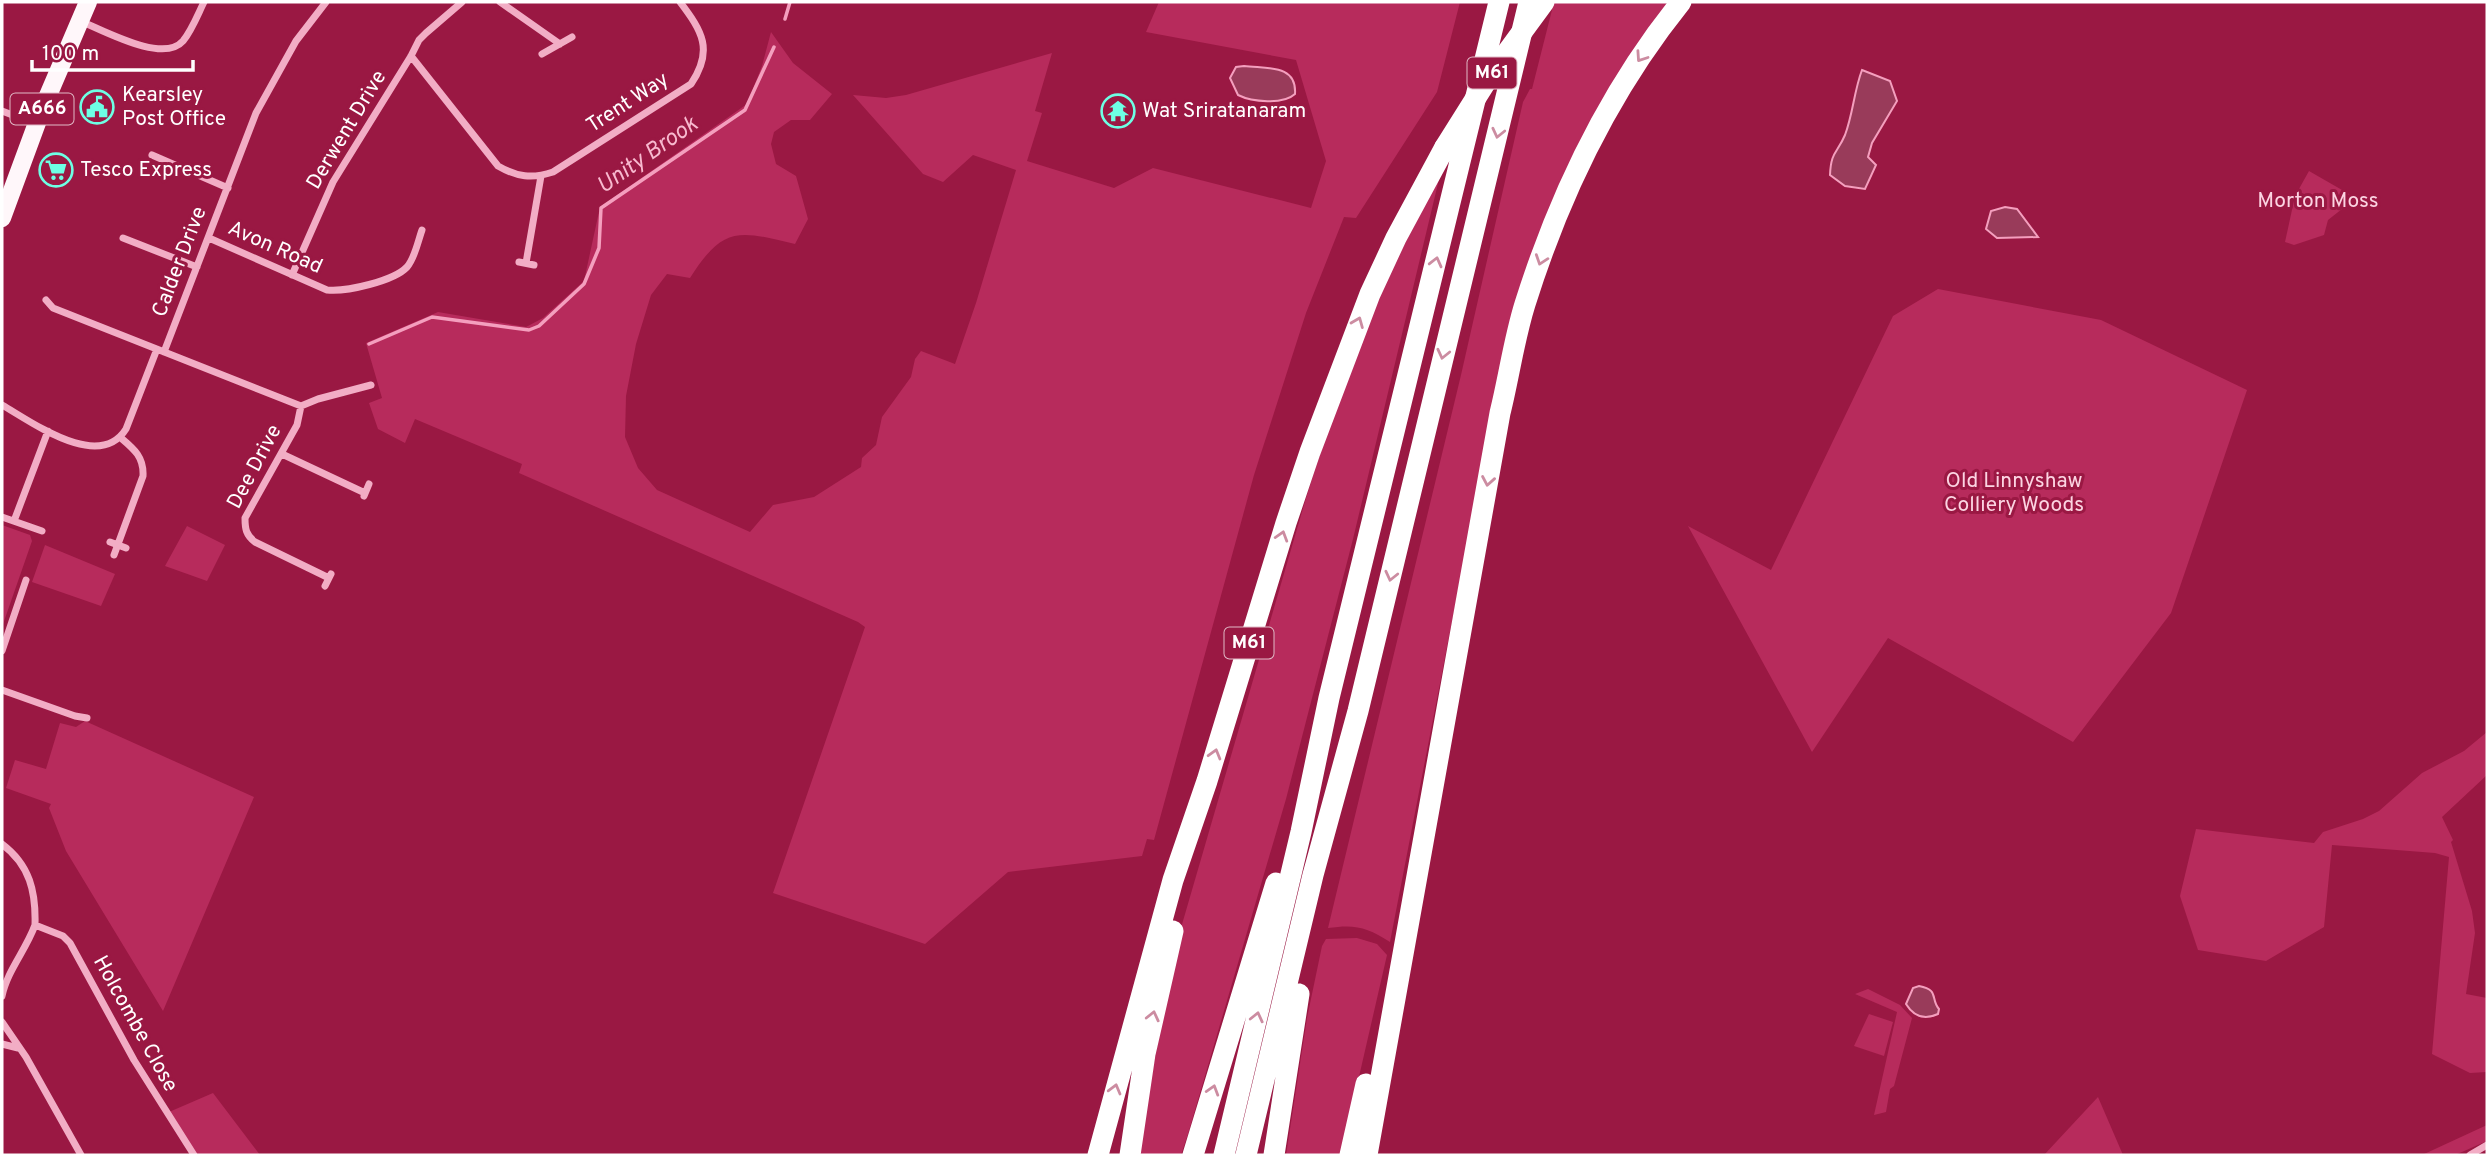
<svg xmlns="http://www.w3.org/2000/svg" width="2489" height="1157" font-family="Overpass,sans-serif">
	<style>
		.green { fill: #b72b5c }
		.water { fill: #993b5a; stroke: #f49fbe; stroke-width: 2 }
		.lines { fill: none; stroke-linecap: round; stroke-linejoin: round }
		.stream { stroke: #f49fbe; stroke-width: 3.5 }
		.street { stroke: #f2adc5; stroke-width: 7 }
		.primary { stroke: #fff7fa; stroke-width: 18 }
		.highway { stroke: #fff; stroke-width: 21 }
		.highway-bridge { stroke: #fff; stroke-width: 21 }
		.oneway { stroke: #cc8ca1 }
		.labels { text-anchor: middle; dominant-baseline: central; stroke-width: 6; stroke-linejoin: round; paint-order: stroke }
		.shield { fill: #9a1843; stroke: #e1bac7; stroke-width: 2 }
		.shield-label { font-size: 19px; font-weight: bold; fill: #fff }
		.poi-label { font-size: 21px; fill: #fff; stroke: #9a1843; text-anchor: start }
		.street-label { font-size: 21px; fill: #fff; stroke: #9a1843 }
		.park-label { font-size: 21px; fill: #fcd4e2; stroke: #9a1843 }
		.water-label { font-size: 23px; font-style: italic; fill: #f8b9cf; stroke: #9a1843 }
	</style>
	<rect width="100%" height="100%" fill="#9a1843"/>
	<path class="green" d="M1159,2H1460L1437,92L1356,218L1344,217L1306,313L1254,475L1154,840L1147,839L1142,856L1008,872L925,944L773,893L865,627L858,622L519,473L522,464L415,419L405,443L378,429L369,403L382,398L366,343L438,312L526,327L543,318L584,281L600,207L747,104L762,66L771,32L793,63L832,94L810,120H791L774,132L771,144L776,164L796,176L808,219L795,244C738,230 723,226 690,278L667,274L651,295L636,344L626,396L625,437L638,468L657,490L750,532L773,505L814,497L861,467L862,458L876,445L882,417L911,377L915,359L921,351L955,364L976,303L1016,170L973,155L943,182L923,174L853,95L886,98L906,95L1052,53L1035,111L1042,113L1027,161L1114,188L1153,168L1311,208L1326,161L1296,60L1146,32Z
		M1554,2H1673L1583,141L1487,440L1390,942C1367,927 1355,924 1328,928L1461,375L1523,102L1530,89H1532Z
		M2309,171L2356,198L2328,220L2324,235L2294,245L2285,242L2295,196Z
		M1440,175L1353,539L1286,799L1188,1134L1181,1155H1137L1176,945L1306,498L1341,388L1371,309Z
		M1938,289L2101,320L2247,390L2171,613L2073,742L1888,638L1812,752L1688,526L1771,570L1893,316Z
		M2,525L30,535L32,541L2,627Z
		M187,526L225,545L207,581L165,566Z
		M45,545L115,574L101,606L32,582Z
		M85,721L254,797L163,1011L66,851L49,808L51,804L6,788L15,760L46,769L60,723L76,727Z
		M2487,732V775L2442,817L2453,840L2451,842L2472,911L2475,933L2466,994L2487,998V1072L2470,1073L2432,1054L2449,857L2435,853L2332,845L2324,927L2266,961L2198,950L2180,896L2196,829L2314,843L2323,832L2363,819L2379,811L2422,773L2464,751Z
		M1357,938L1377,944L1387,955L1341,1155H1286L1307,1018L1322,946L1326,939Z
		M1868,989L1900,1005L1912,1018L1894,1086L1890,1089L1886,1112L1874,1115L1897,1012L1855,994Z
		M1869,1014L1893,1022L1884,1056L1854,1046Z
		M213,1093L260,1155H197L169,1112Z
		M2098,1097L2123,1155H2044Z
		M2487,1125V1141L2455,1155H2422Z"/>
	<path class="water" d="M1244,66C1267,69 1297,64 1295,94C1283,105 1252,102 1238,95L1230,78L1236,67Z
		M1862,70L1890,81L1897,101L1872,143L1868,157L1876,165L1865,189L1845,186L1830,175C1831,151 1837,154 1845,135C1853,114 1854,91 1862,70Z
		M2005,207L2017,209L2038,237L1997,238L1986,229L1991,211Z
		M1919,986C1940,990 1930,999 1939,1009L1938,1014C1925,1020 1914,1017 1906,1004L1913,988Z"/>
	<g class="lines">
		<path class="stream" d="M785,19L790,2
			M369,344L432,317L529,330L539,326L584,284L599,248L601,208L745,110L774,47"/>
		<path class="street" d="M500,2L560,44
			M80,21C103,30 163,64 183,41C192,30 198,14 204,2
			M542,54L572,37
			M411,56L498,166C517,177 532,179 553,172L691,84C714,50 702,31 680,2
			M2,111L36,124
			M152,155L228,188
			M123,238L197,267
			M209,238L327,290C346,292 394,281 407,267C415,258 418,241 422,230
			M519,262L534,265
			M526,263L541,176
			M292,275L333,182L411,56L419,40L426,33L462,2
			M46,300L53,308L301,406L318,399L371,385
			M164,352L256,113L296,41L326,2
			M2,405C32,422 99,472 126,429L157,349
			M301,406L297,425L245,518C245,529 246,535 255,542L329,578
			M282,454L365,493
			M364,496L369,484
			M2,517L42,531
			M14,521L48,431
			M110,542L126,548
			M114,555L143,476C144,457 134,449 121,438
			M325,586L331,574
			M2,651L26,580
			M2,690L75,716L87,718
			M2,844C30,865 36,892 35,925L63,936L70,943L134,1060L194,1155
			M2,996C7,971 26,950 35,925
			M2,1022L26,1057L81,1155
			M2,1044L18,1048
			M2470,1155L2487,1145"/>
		<path class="primary" d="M2,218L41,112L88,2"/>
		<path class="highway" d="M1098,1155L1173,880L1207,781L1286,523L1310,452L1370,294L1396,238L1445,147
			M1130,1155L1145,1054L1173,931
			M1193,1155L1276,883
			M1224,1155L1301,832L1329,698L1499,2
			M1246,1155L1313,875L1358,711L1529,2
			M1274,1155L1299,994
			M1350,1155L1366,1084
			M1367,1155L1500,413C1509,377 1514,339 1525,304C1559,196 1610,90 1681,2"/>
		<path class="highway-bridge" d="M1445,147L1489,77L1544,2"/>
	</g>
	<defs><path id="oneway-chevron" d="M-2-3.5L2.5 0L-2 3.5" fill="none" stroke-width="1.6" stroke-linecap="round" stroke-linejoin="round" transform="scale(1.75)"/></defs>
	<g class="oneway">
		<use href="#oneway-chevron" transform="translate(1641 57) rotate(124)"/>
		<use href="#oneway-chevron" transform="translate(1498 133) rotate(103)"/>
		<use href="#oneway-chevron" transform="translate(1541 260) rotate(109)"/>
		<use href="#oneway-chevron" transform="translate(1436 262) rotate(-76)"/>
		<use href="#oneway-chevron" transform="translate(1358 322) rotate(-68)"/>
		<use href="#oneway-chevron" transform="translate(1443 354) rotate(103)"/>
		<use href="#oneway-chevron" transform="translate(1488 481) rotate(100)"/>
		<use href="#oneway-chevron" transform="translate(1282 536) rotate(-73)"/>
		<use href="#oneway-chevron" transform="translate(1391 576) rotate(103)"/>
		<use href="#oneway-chevron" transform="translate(1215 754) rotate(-74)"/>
		<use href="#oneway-chevron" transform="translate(1153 1016) rotate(-77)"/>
		<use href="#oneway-chevron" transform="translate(1257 1017) rotate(-77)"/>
		<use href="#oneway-chevron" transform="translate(1115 1089) rotate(-75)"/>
		<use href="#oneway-chevron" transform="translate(1213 1090) rotate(-73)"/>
	</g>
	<defs>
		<symbol id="civic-ring" viewBox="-11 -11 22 22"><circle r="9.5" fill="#9a1843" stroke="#6dffe4" stroke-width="1.5"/><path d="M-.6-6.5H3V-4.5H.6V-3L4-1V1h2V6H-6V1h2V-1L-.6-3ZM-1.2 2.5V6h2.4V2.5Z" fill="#6dffe4"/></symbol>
		<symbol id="temple-ring" viewBox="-11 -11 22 22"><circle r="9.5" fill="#9a1843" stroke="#6dffe4" stroke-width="1.5"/><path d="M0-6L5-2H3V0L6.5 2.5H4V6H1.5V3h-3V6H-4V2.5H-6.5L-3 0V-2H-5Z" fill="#6dffe4"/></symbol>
		<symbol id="supermarket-ring" viewBox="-11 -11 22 22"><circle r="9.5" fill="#9a1843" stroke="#6dffe4" stroke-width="1.5"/><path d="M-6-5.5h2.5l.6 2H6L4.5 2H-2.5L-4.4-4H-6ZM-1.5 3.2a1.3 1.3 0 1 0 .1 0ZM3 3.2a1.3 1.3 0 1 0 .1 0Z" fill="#6dffe4"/></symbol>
	</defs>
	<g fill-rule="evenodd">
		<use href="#civic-ring" x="78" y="88" width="38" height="38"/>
		<use href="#temple-ring" x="1099" y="92" width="38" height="38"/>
		<use href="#supermarket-ring" x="37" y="151" width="38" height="38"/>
	</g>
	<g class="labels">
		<g class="shield">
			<rect x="1467.5" y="57.5" width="49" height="31" rx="5"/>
			<rect x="10.5" y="93.5" width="63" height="31" rx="5"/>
			<rect x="1224.5" y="627.5" width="49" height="31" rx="5"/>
		</g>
		<g class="shield-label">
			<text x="1492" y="73">M61</text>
			<text x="42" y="109">A666</text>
			<text x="1249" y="643">M61</text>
		</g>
		<g class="poi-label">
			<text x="122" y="95">Kearsley<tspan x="122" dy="24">Post Office</tspan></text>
			<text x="1142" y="111">Wat Sriratanaram</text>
			<text x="80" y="170">Tesco Express</text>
		</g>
		<g class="street-label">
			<text transform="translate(628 103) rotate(-33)">Trent Way</text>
			<text transform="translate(347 130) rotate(-59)">Derwent Drive</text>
			<text transform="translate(275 248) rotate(24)">Avon Road</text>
			<text transform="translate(180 262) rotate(-69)">Calder Drive</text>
			<text transform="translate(255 467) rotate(-62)">Dee Drive</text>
			<text transform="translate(135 1024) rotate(61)">Holcombe Close</text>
		</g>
		<g class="park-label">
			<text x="2318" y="201">Morton Moss</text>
			<text x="2014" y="481">Old Linnyshaw<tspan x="2014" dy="24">Colliery Woods</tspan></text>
		</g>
		<g class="water-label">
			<text transform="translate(648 156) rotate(-35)">Unity Brook</text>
		</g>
	</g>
	<rect width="2489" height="1157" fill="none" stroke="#ffffff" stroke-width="7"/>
	<path d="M32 60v10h161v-10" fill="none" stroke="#ffffff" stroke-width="3.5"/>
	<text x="42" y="60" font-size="21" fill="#ffffff" stroke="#9a1843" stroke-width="5" paint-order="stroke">100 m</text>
</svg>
